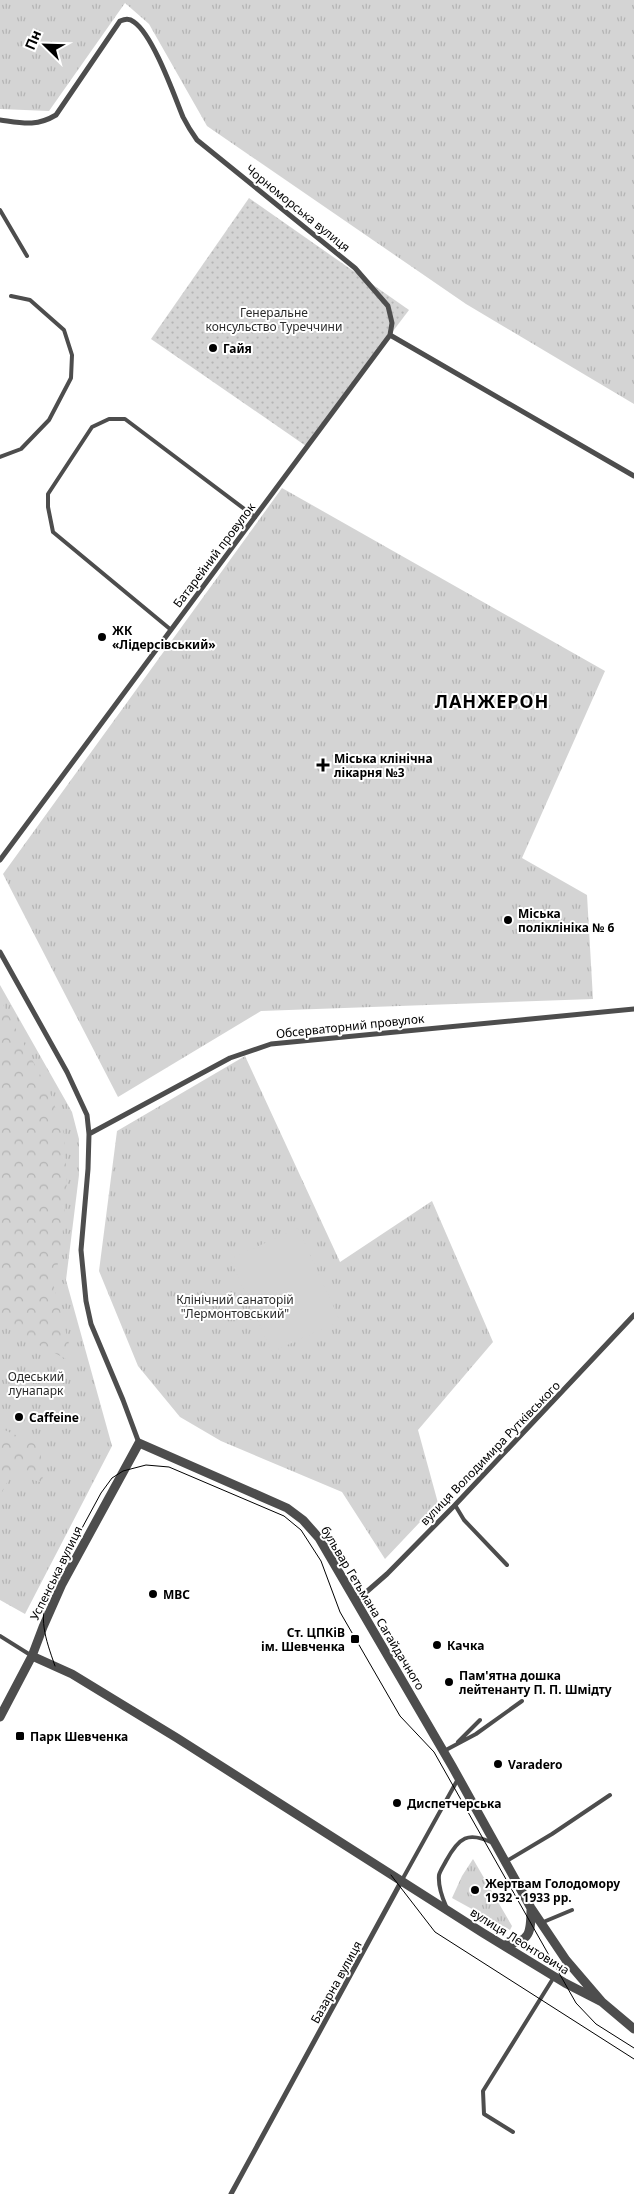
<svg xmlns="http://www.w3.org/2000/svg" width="634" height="2194" font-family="'Noto Sans',sans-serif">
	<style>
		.grass { fill: url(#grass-tufts) }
		.forest { fill: url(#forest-crowns) }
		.garden { fill: url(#garden-dots) }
		.pitch { fill: #d4d4d4 }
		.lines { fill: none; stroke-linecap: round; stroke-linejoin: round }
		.service { stroke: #4d4d4d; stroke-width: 4 }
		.minor { stroke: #4d4d4d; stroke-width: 5 }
		.tertiary { stroke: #4d4d4d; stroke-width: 9 }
		.tram { stroke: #000; stroke-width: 1 }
		.poi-dot { fill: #000; stroke: #fff; stroke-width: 2 }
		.labels { text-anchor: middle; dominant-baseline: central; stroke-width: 4; stroke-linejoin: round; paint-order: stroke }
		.street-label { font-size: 12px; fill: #000; stroke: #fff }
		.park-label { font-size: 12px; fill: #2b2b2b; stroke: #fff }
		.poi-label { font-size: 12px; font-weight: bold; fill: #000; stroke: #fff; text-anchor: start }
		.district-label { font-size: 18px; font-weight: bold; letter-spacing: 1px; fill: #000; stroke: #fff }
	</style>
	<defs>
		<pattern id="grass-tufts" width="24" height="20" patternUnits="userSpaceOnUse" patternTransform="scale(1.25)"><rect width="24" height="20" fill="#d4d4d4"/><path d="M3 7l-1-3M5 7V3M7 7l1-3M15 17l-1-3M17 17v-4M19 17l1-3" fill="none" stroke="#b4b4b4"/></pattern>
		<pattern id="forest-crowns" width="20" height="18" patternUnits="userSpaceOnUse" patternTransform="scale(1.25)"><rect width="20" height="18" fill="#d4d4d4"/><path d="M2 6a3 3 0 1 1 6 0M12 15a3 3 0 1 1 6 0" fill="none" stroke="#b4b4b4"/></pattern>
		<pattern id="garden-dots" width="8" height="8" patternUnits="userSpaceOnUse" patternTransform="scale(1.25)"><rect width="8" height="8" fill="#d4d4d4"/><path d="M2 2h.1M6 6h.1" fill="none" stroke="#b4b4b4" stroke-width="1.8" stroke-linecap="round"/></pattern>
	</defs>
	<rect width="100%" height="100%" fill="#fff"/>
	<path class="grass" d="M0,0H634V404L466,304L207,126L149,24L125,3L49,111L0,109Z
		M282,488L605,671L522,858L587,895L593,999L261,1011L118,1097L3,874Z
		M0,985L72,1112L79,1139V1175L66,1280L112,1446L25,1614L0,1600Z
		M245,1056L340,1262L432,1201L493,1342L418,1430L438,1503L385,1559L342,1492L221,1441L180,1417L138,1366L99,1271L117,1131Z
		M473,1859L512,1926L510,1930L452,1898L462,1876Z"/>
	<path class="forest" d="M0,999L52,1097L64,1134L67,1183L61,1251L53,1283L74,1363L0,1325Z
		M0,1428L40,1446L43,1483L12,1473L0,1496Z"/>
	<path class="garden" d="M249,198L409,310L306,446L151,339Z"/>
	<path class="pitch" d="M298,1228L340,1321L272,1352L230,1259Z"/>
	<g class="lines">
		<path class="service" d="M0,210L27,256
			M0,457L21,449L49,420L71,378L72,355L64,330L30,300L11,296
			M170,629L53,532L48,507V494L92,427L109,419H125L255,517
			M455,1505L464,1520L507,1565
			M0,1636L32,1656
			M458,1742L480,1720
			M444,1751L476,1734L522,1701
			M505,1862L552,1834L610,1795
			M402,1880L458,1779
			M446,1906C442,1897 438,1886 439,1875C440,1871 444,1865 446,1861C459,1837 468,1831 493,1843
			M541,1923L572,1910
			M513,2132L484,2114L483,2091L554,1977"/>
		<path class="minor" d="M0,120C22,123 36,127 56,115L120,21C125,19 129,18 134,22C153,35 174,95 183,117C187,125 192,133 197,140L355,268L388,306L392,323L390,335L0,860
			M390,335L634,476
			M0,952L67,1072L87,1115L89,1134L88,1169L81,1250L86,1301L91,1324L123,1400L139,1443
			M89,1134L230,1058L271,1044L634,1009
			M356,1601L387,1574L455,1505L634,1315
			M231,2194L401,1882"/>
		<path class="tertiary" d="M32,1656L72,1674L177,1738L483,1933L565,1983L602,2002L634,2029
			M0,1717L32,1656L43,1627L62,1584L139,1443L287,1508L303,1520L319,1538L452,1766L531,1908L566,1960L602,2002
			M504,1945C531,1942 531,1932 531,1908"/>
		<path class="tram" d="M55,1666C45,1637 38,1619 49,1589L101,1493L112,1478L123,1471L146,1465L169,1467L284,1516L301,1530L321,1561L340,1612L400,1716L434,1752L576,2003L596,2024L634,2048
			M391,1875L435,1932L634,2059"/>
	</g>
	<g class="poi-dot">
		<circle cx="213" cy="348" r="5"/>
		<circle cx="102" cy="637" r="5"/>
		<path d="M320.5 757.5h5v5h5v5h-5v5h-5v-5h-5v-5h5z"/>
		<circle cx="508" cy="920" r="5"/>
		<circle cx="19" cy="1417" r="5"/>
		<circle cx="153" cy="1594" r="5"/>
		<rect x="350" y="1634" width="10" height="10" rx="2.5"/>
		<circle cx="437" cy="1645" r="5"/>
		<circle cx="449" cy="1682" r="5"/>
		<rect x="15" y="1731" width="10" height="10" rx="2.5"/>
		<circle cx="498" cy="1764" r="5"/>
		<circle cx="397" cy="1803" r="5"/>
		<circle cx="475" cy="1890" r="5"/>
	</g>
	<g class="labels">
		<g class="street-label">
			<text transform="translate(298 208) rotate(39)">Чорноморська вулиця</text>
			<text transform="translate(214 555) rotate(-53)">Батарейний провулок</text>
			<text transform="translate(350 1026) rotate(-6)">Обсерваторний провулок</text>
			<text transform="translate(490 1453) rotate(-46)">вулиця Володимира Рутківського</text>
			<text transform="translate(56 1573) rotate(-64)">Успенська вулиця</text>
			<text transform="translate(373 1608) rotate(59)">бульвар Гетьмана Сагайдачного</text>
			<text transform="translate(520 1941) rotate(32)">вулиця Леонтовича</text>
			<text transform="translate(336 1982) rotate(-61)">Базарна вулиця</text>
		</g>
		<g class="park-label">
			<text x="274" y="312">Генеральне<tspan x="274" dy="14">консульство Туреччини</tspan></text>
			<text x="235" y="1299">Клінічний санаторій<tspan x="235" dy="14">"Лермонтовський"</tspan></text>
			<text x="36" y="1376">Одеський<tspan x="36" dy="14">лунапарк</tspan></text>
		</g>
		<g class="poi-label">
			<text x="223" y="348">Гайя</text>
			<text x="112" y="630">ЖК<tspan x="112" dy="14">«Лідерсівський»</tspan></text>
			<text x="334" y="758">Міська клінічна<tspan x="334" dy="14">лікарня №3</tspan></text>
			<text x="518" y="913">Міська<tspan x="518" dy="14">поліклініка № 6</tspan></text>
			<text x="29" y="1417">Caffeine</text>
			<text x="163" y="1594">МВС</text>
			<text x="345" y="1632" text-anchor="end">Ст. ЦПКіВ<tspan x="345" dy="14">ім. Шевченка</tspan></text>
			<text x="447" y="1645">Качка</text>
			<text x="459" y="1675">Пам'ятна дошка<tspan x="459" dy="14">лейтенанту П. П. Шмідту</tspan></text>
			<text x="30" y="1736">Парк Шевченка</text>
			<text x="508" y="1764">Varadero</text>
			<text x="407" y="1803">Диспетчерська</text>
			<text x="485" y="1883">Жертвам Голодомору<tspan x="485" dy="14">1932 - 1933 рр.</tspan></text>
		</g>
		<g class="district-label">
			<text x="492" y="701">ЛАНЖЕРОН</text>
		</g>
	</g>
	<g transform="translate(45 45) rotate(293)" stroke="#ffffff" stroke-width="4" paint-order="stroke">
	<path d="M0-4L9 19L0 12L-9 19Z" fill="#000000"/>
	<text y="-8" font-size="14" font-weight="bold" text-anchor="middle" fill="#000000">Пн</text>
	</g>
</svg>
